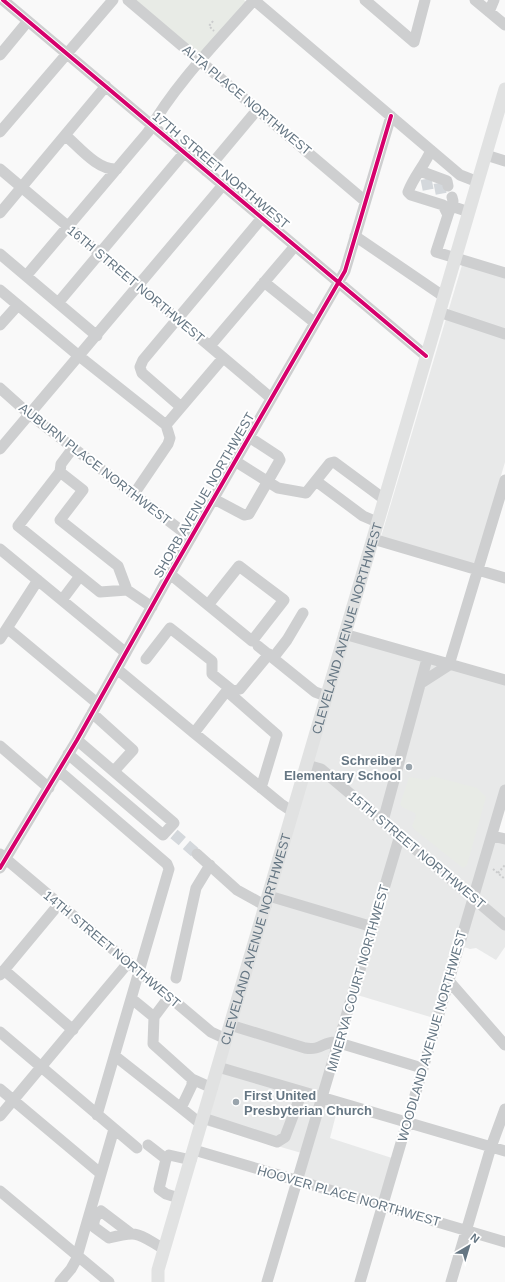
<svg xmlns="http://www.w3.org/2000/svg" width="505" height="1282" font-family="Helvetica,sans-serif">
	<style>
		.built { fill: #e8e9e9 }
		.green { fill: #e8ebe6 }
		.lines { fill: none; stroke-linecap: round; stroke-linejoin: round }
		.minor-tunnel { stroke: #d4d8dc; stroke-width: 11; stroke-dasharray: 11 5.5; stroke-linecap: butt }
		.path { stroke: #cbcccd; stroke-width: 2; stroke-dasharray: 2 2; stroke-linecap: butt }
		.minor { stroke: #cecfd0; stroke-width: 11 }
		.major { stroke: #e1e2e2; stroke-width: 13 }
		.cycleway-casing { stroke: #fff; stroke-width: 6 }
		.cycleway { stroke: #d6006c; stroke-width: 4 }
		.poi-dot { fill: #99a4ac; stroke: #fff; stroke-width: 1.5 }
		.labels { text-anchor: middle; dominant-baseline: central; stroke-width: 4; stroke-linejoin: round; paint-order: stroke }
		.street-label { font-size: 13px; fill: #657683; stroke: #fff }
		.poi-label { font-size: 13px; font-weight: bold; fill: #657683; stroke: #fff; text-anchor: end }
	</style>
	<rect width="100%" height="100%" fill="#f9f9f9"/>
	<path class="built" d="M462,265L505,278V462L475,565L381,537Z
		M344,634L505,680V790L492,835L505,839V947L496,960L476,948L470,949L458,945L437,1019L354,994L322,1098L339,1103L330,1138L395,1159L382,1205L297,1180L305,1154L201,1124Z"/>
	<path class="green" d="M132,0H244L247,3L199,58Z
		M432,776L477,788L486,797L467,865L463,868L414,829L412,826L416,816L415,813L402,807L400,804L409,777L428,780Z"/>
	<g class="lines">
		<path class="minor-tunnel" d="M426,179L429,194
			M439,183L442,198
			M174,834L197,854"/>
		<path class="path" d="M213,21L209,26L214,31
			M493,869L505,879
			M498,873L505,865"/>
		<path class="minor" d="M3,0L426,356
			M128,0L365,201
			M254,0L460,175L478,182
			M365,0L414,42L425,0
			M475,0L505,25
			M489,12L494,0
			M0,55L28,21
			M0,132L113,0
			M65,135C79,147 98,171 117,169
			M431,150C425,165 414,176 408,192L411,195L443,205L448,215L436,252L505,273
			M486,155L505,161
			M0,169L271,398
			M206,171L257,110
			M420,171L447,181L448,186
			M451,206L469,212
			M0,213L106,86
			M448,215L453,201L452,197
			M355,236L443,296
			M0,254L97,336
			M26,276L148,132C175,84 217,42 254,0
			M264,282L315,323
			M0,290L79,356L166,425L170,438L168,444L134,494
			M58,303L184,153
			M439,312L505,334
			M0,325L18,305
			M210,346L295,246
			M0,388L29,414L191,538
			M181,407L142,373L140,367L143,360L262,218
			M166,425L223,358
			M0,449L223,185
			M235,461L278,488L306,493L330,463L334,462L384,499
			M60,472L61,464L73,448
			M316,481L363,516L377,522
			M214,499L244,515L249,514L280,460L278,456L249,437
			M373,539L505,578
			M0,549L126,653
			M170,574L252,641L284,600L239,566L208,605
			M127,590L118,566L60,520L83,490L60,472L18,526L100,592L127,590L152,607
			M62,600L80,576
			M7,628L97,703
			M344,634L505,680
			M0,639L38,580
			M258,646L315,692L326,696
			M273,658L287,640L303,613
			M146,659L170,628L212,661V674L233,691
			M449,665L505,480
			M117,669L194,733L225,693L240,689L269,654
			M421,683L449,665
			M228,692L277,735L261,788
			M92,713L133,750L114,771
			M194,733L281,804L293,812
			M0,746L49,788
			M68,754L163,835L174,823L77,740
			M307,765L321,769L505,925
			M59,771L167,864L169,869L97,1115
			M383,821L427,659
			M492,836L505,839
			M0,854L211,1032L226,1039
			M197,854L237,890L266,906
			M0,868L77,740L170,574L345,271L391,116
			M269,896L373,927
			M4,970L73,1030
			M0,975L59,904
			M176,978L196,888L210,865
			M448,980L505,1045
			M132,999L154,1017
			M230,1025L305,1048C321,1051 324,1041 336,1042L422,1068
			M0,1032L137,1148
			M115,1056L181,1108L192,1085V1079L153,1044L154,1017L169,997
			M218,1067L505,1151
			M192,1079L212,1088
			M0,1089L100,1173
			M181,1108L201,1124
			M0,1116L128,963
			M203,1118L277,1142L285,1137L302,1092
			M148,1145L166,1159
			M194,1150L505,1242
			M0,1191L109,1282
			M179,1198L166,1194L159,1189L166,1159L169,1155L191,1160
			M130,1233L101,1211C96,1215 93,1220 94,1227L109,1238C140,1230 138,1234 164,1249
			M60,1282L71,1269L76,1260L114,1129
			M267,1282L400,835
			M360,1282L505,790
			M451,1282L491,1147L505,1109"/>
		<path class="major" id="s1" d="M158,1282V1270L505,89"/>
		<defs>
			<path id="cycleway" d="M3,0L426,356
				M0,868L77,740L170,574L345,271L391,116"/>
		</defs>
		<use href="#cycleway" class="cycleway-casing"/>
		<use href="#cycleway" class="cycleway"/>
	</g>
	<g class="poi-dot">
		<circle cx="409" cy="767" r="4"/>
		<circle cx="236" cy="1102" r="4"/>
	</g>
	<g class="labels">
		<g class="street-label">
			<text transform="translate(247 100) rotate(40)">ALTA PLACE NORTHWEST</text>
			<text transform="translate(221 170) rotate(40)">17TH STREET NORTHWEST</text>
			<text transform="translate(136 284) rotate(40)">16TH STREET NORTHWEST</text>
			<text transform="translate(95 464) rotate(38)">AUBURN PLACE NORTHWEST</text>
			<text transform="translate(204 495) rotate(-60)">SHORB AVENUE NORTHWEST</text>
			<text stroke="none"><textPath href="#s1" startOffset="681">CLEVELAND AVENUE NORTHWEST</textPath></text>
			<text transform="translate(417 850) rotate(40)">15TH STREET NORTHWEST</text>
			<text stroke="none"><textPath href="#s1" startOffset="357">CLEVELAND AVENUE NORTHWEST</textPath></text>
			<text transform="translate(112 949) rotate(40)">14TH STREET NORTHWEST</text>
			<text transform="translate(358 978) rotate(-74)">MINERVA COURT NORTHWEST</text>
			<text transform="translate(432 1036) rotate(-74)">WOODLAND AVENUE NORTHWEST</text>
			<text transform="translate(349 1196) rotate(16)">HOOVER PLACE NORTHWEST</text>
		</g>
		<g class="poi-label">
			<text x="401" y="760">Schreiber<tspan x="401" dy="15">Elementary School</tspan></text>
			<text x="244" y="1095" text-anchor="start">First United<tspan x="244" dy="15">Presbyterian Church</tspan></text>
		</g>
	</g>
	<g transform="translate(469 1246) rotate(38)" stroke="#ffffff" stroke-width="3" paint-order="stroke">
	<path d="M0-3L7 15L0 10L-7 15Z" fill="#657683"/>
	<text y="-6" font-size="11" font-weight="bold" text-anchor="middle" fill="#657683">N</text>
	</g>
</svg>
